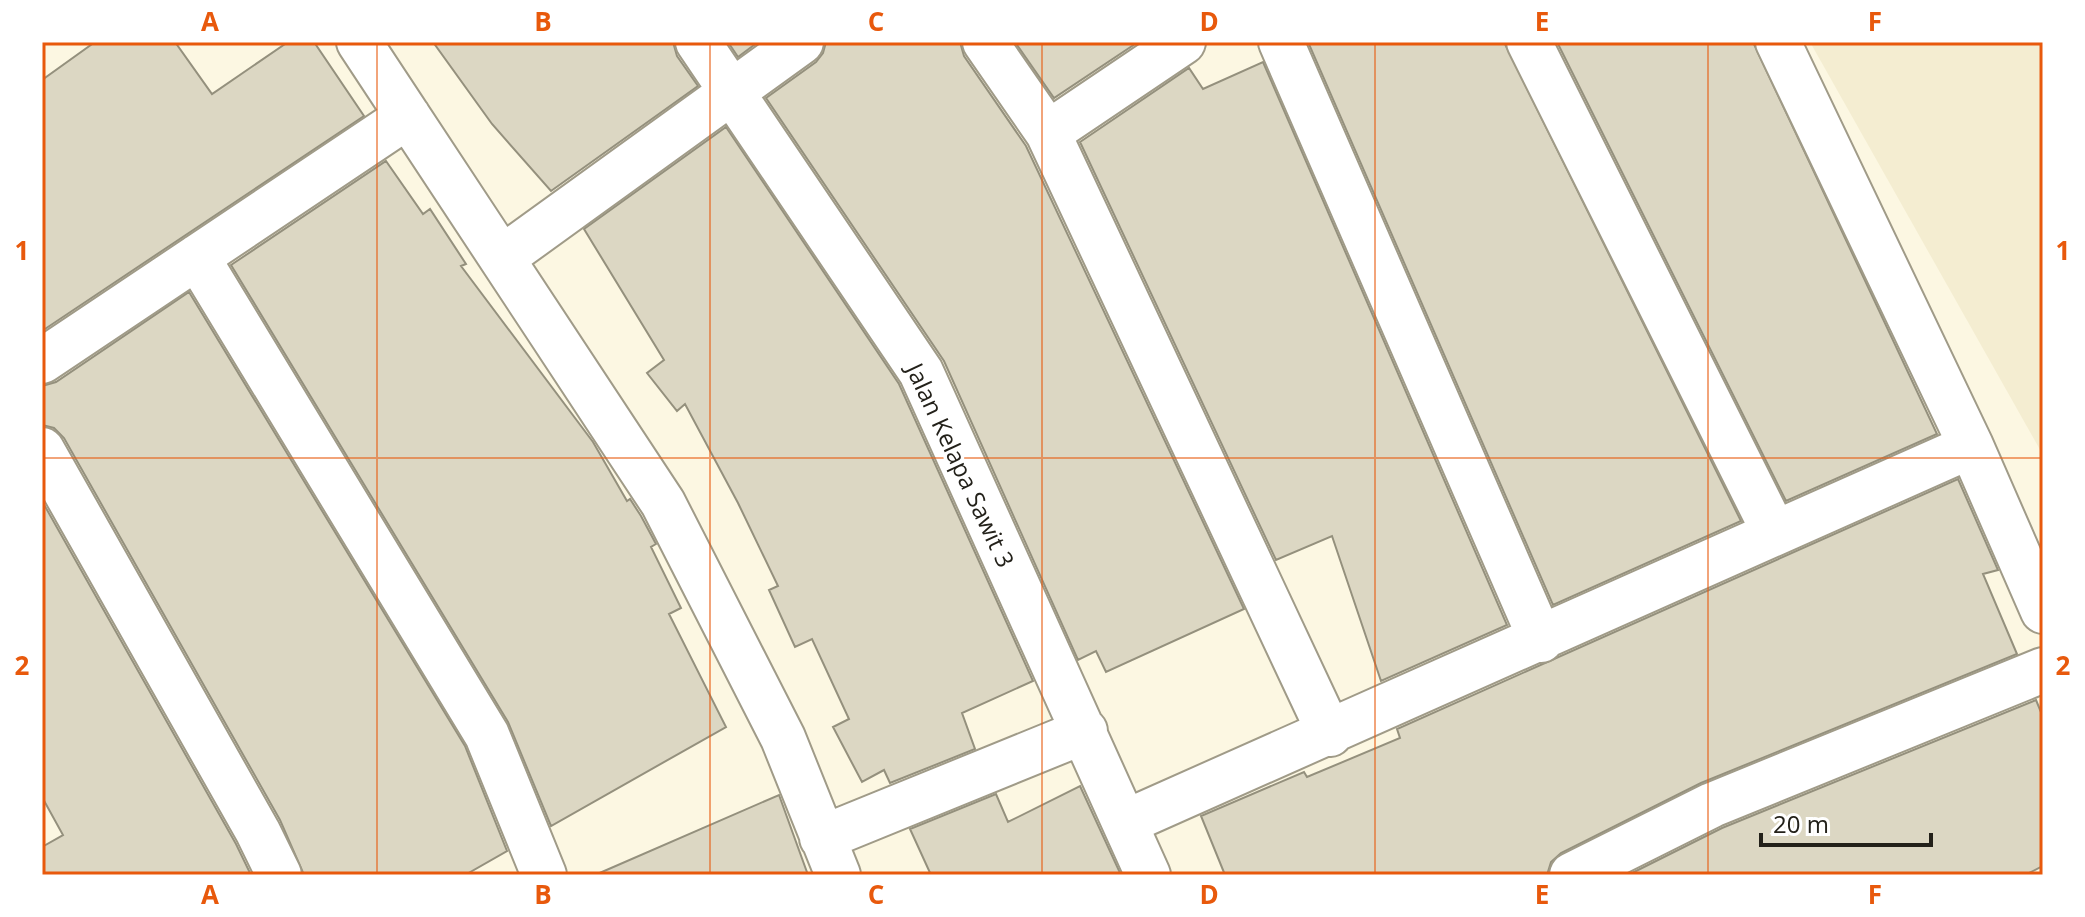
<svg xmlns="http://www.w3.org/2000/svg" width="2085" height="917" font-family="'Open Sans',sans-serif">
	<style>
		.built { fill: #f4edd1 }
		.building { fill: #dcd7c3; stroke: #94907d; stroke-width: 2 }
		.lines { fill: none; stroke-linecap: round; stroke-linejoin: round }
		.minor-casing { stroke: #a09b88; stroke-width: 48 }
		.minor { stroke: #fff; stroke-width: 44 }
		.grid { fill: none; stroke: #e8590c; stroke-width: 2; stroke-opacity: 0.55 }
		.labels { text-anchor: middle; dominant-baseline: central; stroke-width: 7; stroke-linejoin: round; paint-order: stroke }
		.street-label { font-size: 24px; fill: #23211a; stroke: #fff }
		.neatline { fill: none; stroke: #e8590c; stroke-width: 3 }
		.grid-label { font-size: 26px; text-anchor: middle; font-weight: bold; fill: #e8590c }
	</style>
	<rect width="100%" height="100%" fill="#fcf7e2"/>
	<path class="built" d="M1810,42H2043V455Z"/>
	<path class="building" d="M95,42H175L212,94L288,42H314L364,116L42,331V80Z
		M433,42H673L677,56L698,86L551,191L492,124Z
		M728,42H758L738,57Z
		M826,42H960L964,56L1026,146L1244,609L1106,672L1096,651L1078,660L944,361L766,98L816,62L823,53Z
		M1015,42H1138L1054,98Z
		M1308,42H1504L1741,521L1553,605Z
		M1557,42H1753L1937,434L1786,501Z
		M1263,62L1507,625L1381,681L1332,536L1276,560L1080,142L1189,68L1203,89Z
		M726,127L899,384L1033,681L962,713L975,749L890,783L884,770L862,782L833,727L849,719L812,639L795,647L769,590L778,586L738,503L685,404L677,411L647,373L664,360L584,229Z
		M386,161L423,214L430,209L466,264L461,266L593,442L627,501L630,499L641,516L656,544L651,547L681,608L669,614L726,727L551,826L508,722L231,265Z
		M189,292L465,746L507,851L465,875H304L280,820L64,438L54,428L42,425V386L56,382Z
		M1958,479L1998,570L1983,574L2017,654L1701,783L1561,853L1551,862L1547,875H1225L1201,816L1304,772L1307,777L1400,738L1397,729Z
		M42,501L236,844L251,875H42V847L63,835L42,797Z
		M2036,700L2043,717V866L2025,875H1628L1722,828Z
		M1080,786L1121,875H931L910,829L996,794L1008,822Z
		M779,795L808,875H595Z"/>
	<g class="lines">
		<defs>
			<path id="minor" d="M359,42L663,503L783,738L838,875
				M698,42L921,372L1148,875
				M985,42L1048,133L1330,734
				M1281,42L1541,640
				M1529,42L1774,532
				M1778,42L1971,446L2043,611
				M1048,133L1183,42
				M197,257L487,735L544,875
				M502,258L801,42
				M42,361L408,116
				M42,450L258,832L279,875
				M1126,822L1971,446
				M822,838L1085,731
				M1572,875L1712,805L2043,670"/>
		</defs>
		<use href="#minor" class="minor-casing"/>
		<use href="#minor" class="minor"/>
	</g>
	<path class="grid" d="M377,42V875M710,42V875M1042,42V875M1375,42V875M1708,42V875M42,458H2043"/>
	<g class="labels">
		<g class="street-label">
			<text transform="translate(961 465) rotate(65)">Jalan Kelapa Sawit 3</text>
		</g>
	</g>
	<rect width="2085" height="917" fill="none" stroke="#ffffff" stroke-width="88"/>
	<path d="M1761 833v12h170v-12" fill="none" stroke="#23211a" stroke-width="4"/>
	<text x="1773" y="833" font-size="24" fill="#23211a" stroke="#ffffff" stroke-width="6" paint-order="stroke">20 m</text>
	<rect x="44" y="44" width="1997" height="829" class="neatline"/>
	<g class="grid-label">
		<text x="210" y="31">A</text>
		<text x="543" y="31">B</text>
		<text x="876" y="31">C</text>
		<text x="1209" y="31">D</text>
		<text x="1542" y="31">E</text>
		<text x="1875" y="31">F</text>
		<text x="22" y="260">1</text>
		<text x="2063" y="260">1</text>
		<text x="22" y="675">2</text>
		<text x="2063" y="675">2</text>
		<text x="210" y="904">A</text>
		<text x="543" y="904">B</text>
		<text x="876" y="904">C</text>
		<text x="1209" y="904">D</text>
		<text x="1542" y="904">E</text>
		<text x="1875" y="904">F</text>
	</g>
</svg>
